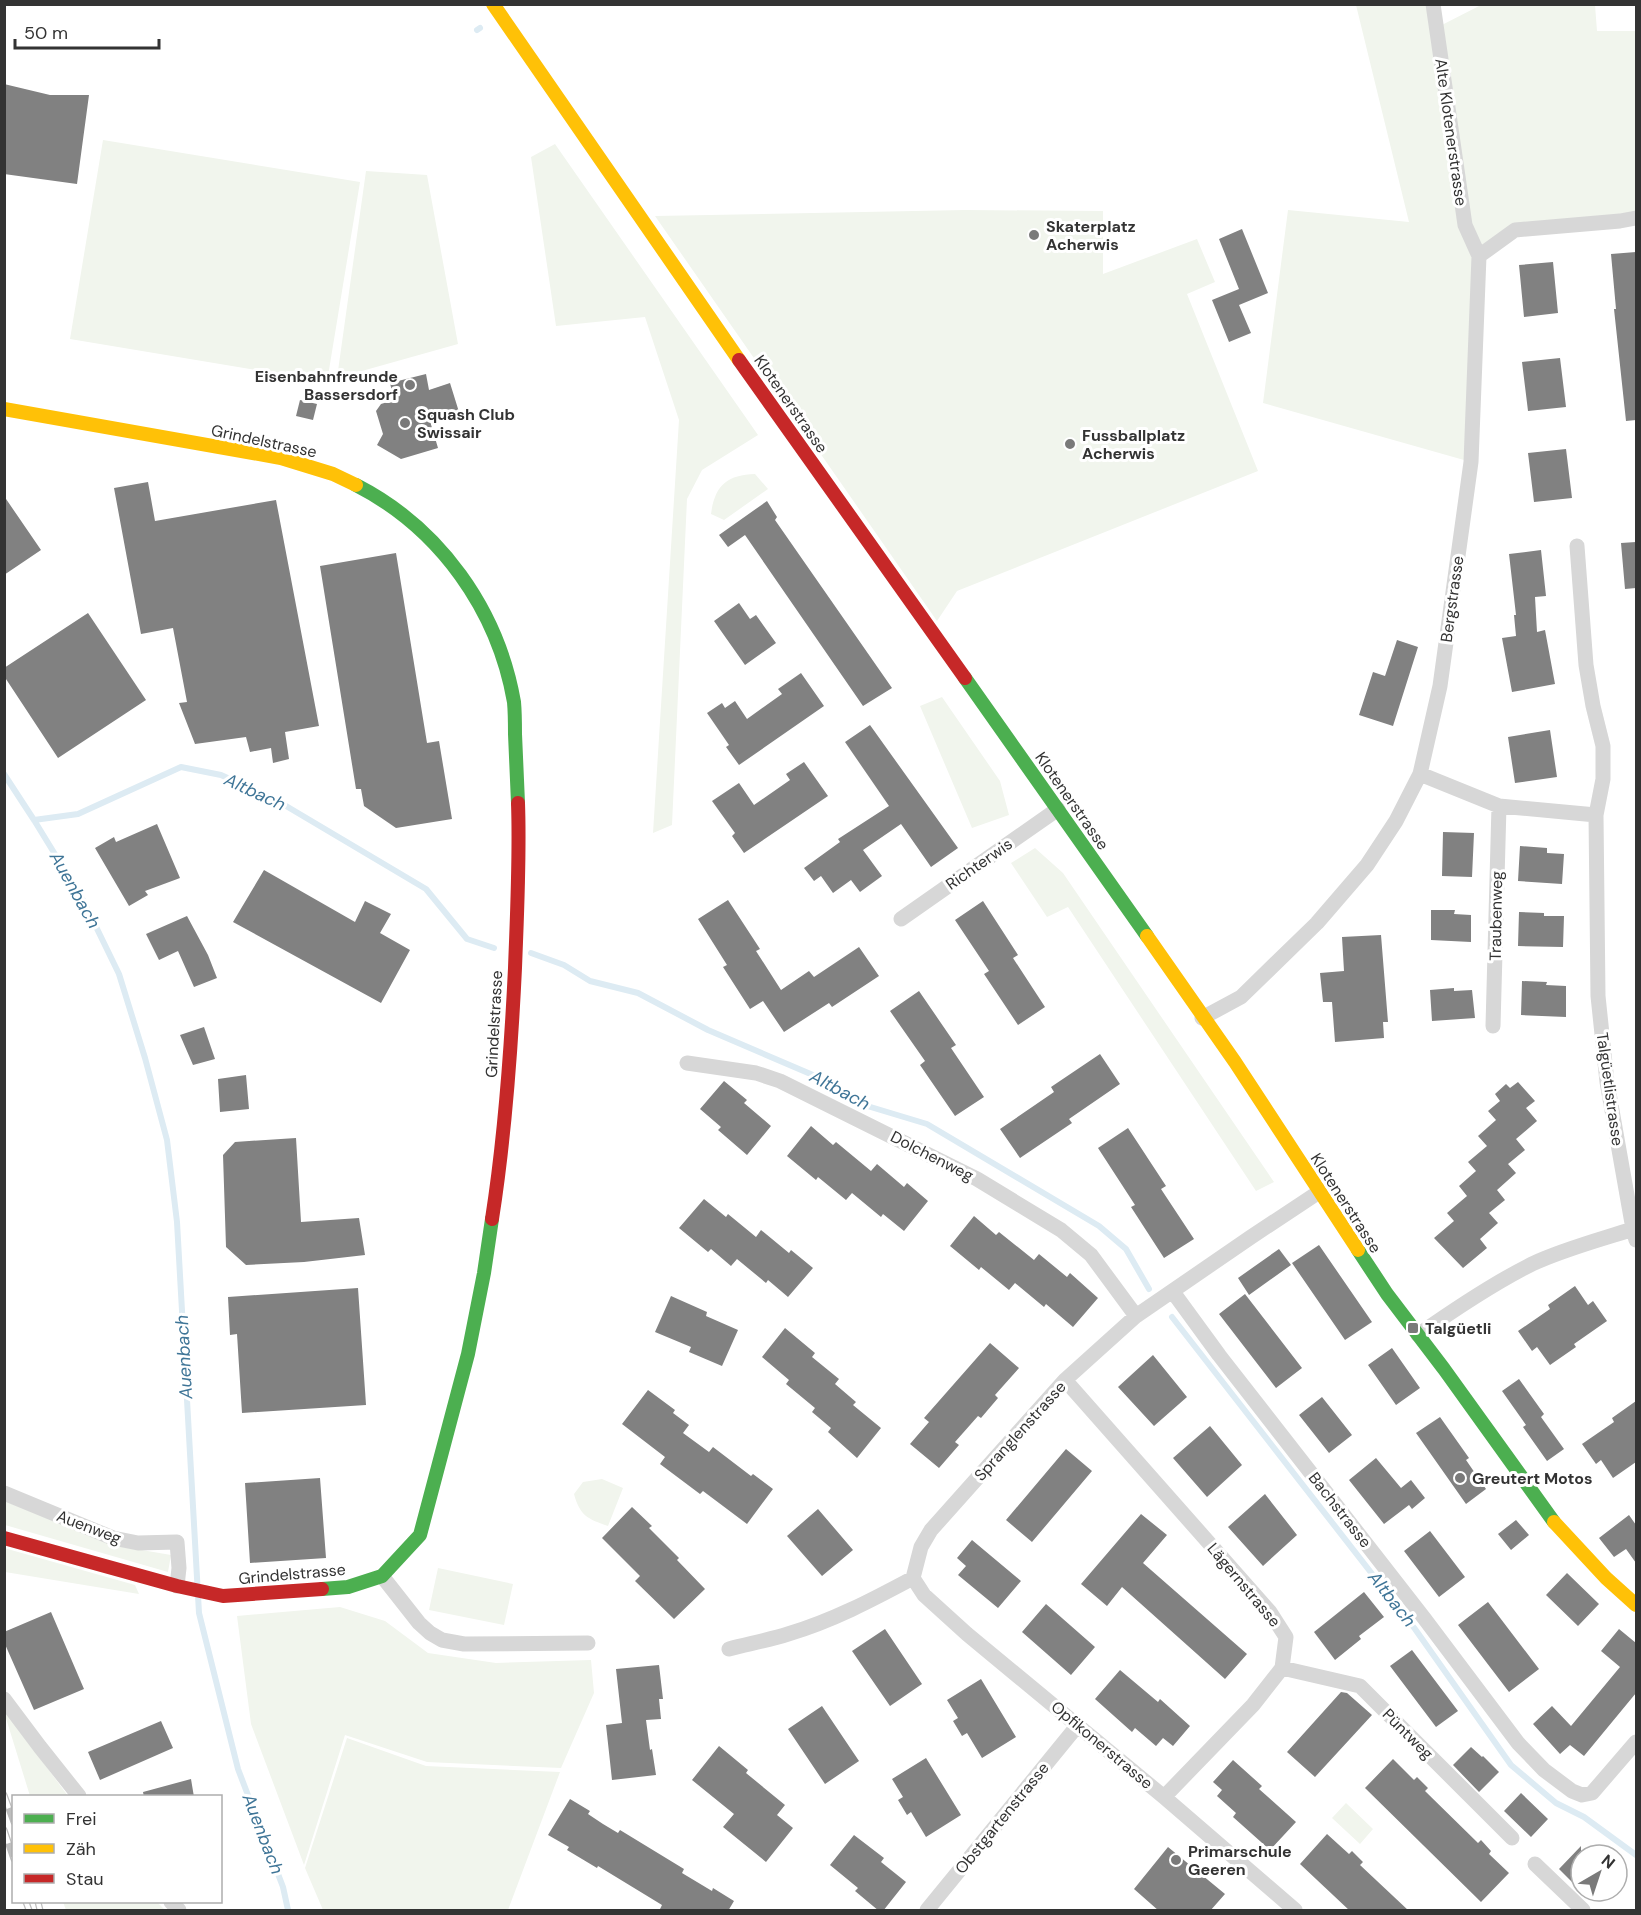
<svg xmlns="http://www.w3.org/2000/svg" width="1641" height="1915" font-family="'DM Sans',sans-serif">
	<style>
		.green { fill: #f1f5ed }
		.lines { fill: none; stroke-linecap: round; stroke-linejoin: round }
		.stream { stroke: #ddebf3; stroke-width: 6 }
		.building { fill: #818181 }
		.street { stroke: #d7d7d7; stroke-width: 15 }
		.fast { stroke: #4caf50; stroke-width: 14 }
		.slow { stroke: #ffc107; stroke-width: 14 }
		.jam { stroke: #c62828; stroke-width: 14 }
		.rail-casing { stroke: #bebebe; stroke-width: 7 }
		.rail { stroke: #fff; stroke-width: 4.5; stroke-dasharray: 14; stroke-linecap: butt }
		.poi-dot { fill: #7a7a7a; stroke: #fff; stroke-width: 2 }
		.labels { text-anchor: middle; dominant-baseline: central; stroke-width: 6; stroke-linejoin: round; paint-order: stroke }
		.street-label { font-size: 16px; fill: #333; stroke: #fff }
		.poi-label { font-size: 16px; font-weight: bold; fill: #333; stroke: #fff; text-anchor: start }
		.water-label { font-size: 18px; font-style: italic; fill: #3f7597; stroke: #fff }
	</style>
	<rect width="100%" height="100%" fill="#fff"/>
	<path class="green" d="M1356,5H1433L1436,28L1481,5H1595L1597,31H1636V218L1515,230L1479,256L1471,462L1263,403L1288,210L1409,222Z
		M103,140L360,182L327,382L70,339Z
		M555,144L758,435L702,470L687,499L672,825L653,833L679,420L645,317L556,326L531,157Z
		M366,171L427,175L458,344L337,378Z
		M965,210L1103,211V274L1197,239L1215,282L1187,294L1258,471L957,591L937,621L655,216Z
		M755,474L768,489L724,520L711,514C715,485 727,475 755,474Z
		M942,697L1000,781L1009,815L972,828L920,706Z
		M1035,848L1063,873L1274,1182L1256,1191L1068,907L1047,917L1011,863Z
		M602,1479L623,1488L608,1526C588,1519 580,1516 574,1494L583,1482Z
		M4,1500L130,1548L171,1555L168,1572L5,1525Z
		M4,1548L135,1585L139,1594L5,1572Z
		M438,1568L513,1584L504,1625L429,1610Z
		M340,1607L385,1621L428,1653L496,1663L591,1660L594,1693L561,1768L427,1762L345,1735L304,1865L251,1724L237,1616Z
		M4,1709L68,1796H30L5,1715Z
		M347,1738L426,1766L560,1772L508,1910H323L305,1868Z
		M1346,1803L1373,1829L1360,1844L1332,1818Z
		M63,1902H157L165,1910H66Z"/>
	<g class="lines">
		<path class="stream" d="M477,30L480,28
			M4,774L34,820L83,900L119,974L145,1058L167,1140L177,1222L199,1613L238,1769L283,1887L288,1910
			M34,820L78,814L181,767L221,775L276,800L426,889L467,939L494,948
			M531,953L564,965L590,981L638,993L708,1030L827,1081L864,1105L927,1124L1099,1226L1126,1249L1149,1289
			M1172,1317L1415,1629L1511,1765L1556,1803L1584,1817L1636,1855"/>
	</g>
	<path class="building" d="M4,84L50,95H89L77,184L4,174Z
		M1242,229L1268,293L1239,305L1251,333L1229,342L1212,300L1239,289L1219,239Z
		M1636,252V420L1626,421L1614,309H1616L1611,254Z
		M1553,262L1558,313L1524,317L1519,265Z
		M1560,358L1566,407L1528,411L1522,362Z
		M426,374L429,390L450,383L459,412L430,421L438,448L401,459L377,445L383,434L376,411L381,404L394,400L390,383Z
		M300,400L317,404L313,420L296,416Z
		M1566,449L1572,498L1534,502L1528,453Z
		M148,482L155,521L276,500L319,726L285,732L289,759L273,763L271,748L250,752L246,737L195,744L179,703L187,702L173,628L141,634L114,488Z
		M4,496L41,550L4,575Z
		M767,501L777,517L775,520L892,688L863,706L745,535L728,547L719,535Z
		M1636,542V588L1625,589L1621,543Z
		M1541,550L1546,596L1535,597L1537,632L1545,630L1555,684L1512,692L1502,638L1516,636L1514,615H1516L1509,554Z
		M396,553L427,743L439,741L452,819L396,828L364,806L361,789H356L320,566Z
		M739,603L750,619L756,615L776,643L745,665L714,621Z
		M88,613L146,700L58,758L4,676V668Z
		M1397,640L1418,647L1393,726L1359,715L1373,672L1385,676Z
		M801,673L824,706L739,765L726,747L729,745L707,713L722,703L725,708L735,701L747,719L782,694L778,689Z
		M870,725L958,848L931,867L901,824L863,850L882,876L860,892L851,880L833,893L821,876L814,881L804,868L840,842L838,839L889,806L845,742Z
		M1550,730L1557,777L1515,783L1508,737Z
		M804,762L828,796L744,853L732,836L735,833L712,801L739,783L754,805L790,780L786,774Z
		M157,824L180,878L145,891L148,895L129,906L95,848L114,837L116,842Z
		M1443,832L1474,833L1472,877L1442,876Z
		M1520,846L1547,848V853L1564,854L1562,884L1518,881Z
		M264,870L355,922L365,901L391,914L380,933L410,950L381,1003L233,922Z
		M728,900L760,949L756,951L781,990L809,971L814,977L859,947L879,976L832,1007L829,1003L784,1032L763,1001L750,1009L723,967L727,965L698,919Z
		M983,901L1018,955L1013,958L1045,1007L1018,1025L984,974L989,971L955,920Z
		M1431,910H1455L1454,914L1471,915V942L1431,940Z
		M1519,912L1544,913V916H1564L1563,947L1518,946Z
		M187,916L208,955L217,978L194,987L178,951L159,960L146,934Z
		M1381,935L1388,1022H1383L1384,1038L1335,1042L1332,1002H1323L1320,973L1344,971L1342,937Z
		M1522,981L1547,982L1546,985L1566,986V1017L1521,1015Z
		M1454,988V991L1472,990L1475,1018L1432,1021L1430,990Z
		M919,991L956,1045L951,1048L984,1097L955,1116L920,1065L925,1061L890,1011Z
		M204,1027L215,1059L193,1065L180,1035Z
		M1100,1054L1120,1084L1069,1119L1072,1123L1020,1158L1000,1129L1054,1092L1051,1087Z
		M246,1075L249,1109L220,1112L218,1079Z
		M724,1081L747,1100L744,1103L771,1126L747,1155L718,1130L721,1127L700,1109Z
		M1518,1082L1535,1101L1526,1108L1537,1121L1516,1139L1525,1150L1508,1164L1516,1173L1497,1190L1505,1200L1489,1213L1498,1223L1480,1239L1487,1248L1463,1268L1434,1238L1454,1221L1447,1213L1467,1196L1459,1186L1476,1171L1468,1162L1487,1146L1478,1136L1496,1120L1488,1111L1500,1101L1495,1094L1506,1084L1510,1088Z
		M811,1126L833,1145L836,1142L871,1171L877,1164L904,1187L907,1183L928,1201L904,1231L883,1214L881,1217L852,1193L846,1200L818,1177L816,1180L787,1156Z
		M1128,1128L1166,1186L1161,1189L1194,1239L1164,1258L1131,1207L1135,1205L1098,1148Z
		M296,1138L301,1222L359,1218L365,1255L304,1262L246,1265L226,1247L223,1155L235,1142Z
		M704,1199L726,1217L728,1214L756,1237L761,1230L789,1253L791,1250L813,1268L788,1297L768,1280L766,1283L737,1259L731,1266L711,1249L708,1252L679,1228Z
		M974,1216L996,1235L999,1232L1034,1260L1039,1254L1067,1277L1070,1273L1098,1298L1073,1327L1046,1304L1044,1307L1015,1283L1009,1290L981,1267L979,1270L950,1246Z
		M1319,1245L1372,1322L1345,1340L1292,1263Z
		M1279,1249L1291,1265L1249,1295L1238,1278Z
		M1575,1286L1588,1305L1593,1301L1607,1321L1574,1344L1576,1347L1550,1365L1537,1347L1532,1351L1518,1331L1550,1309L1548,1305Z
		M358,1288L366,1405L242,1413L237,1334L230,1335L228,1297Z
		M1245,1294L1302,1368L1276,1388L1219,1314Z
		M671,1296L707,1312L706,1316L738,1330L722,1366L689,1352L691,1347L655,1332Z
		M785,1328L815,1353L812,1357L839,1379L835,1384L856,1402L853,1405L881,1428L857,1458L828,1432L831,1428L812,1412L815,1408L786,1384L789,1380L762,1357Z
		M990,1343L1019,1368L995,1395L998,1398L981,1418L978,1416L955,1442L959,1445L939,1468L910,1444L929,1422L924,1418Z
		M1392,1348L1420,1388L1396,1405L1368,1365Z
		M1153,1355L1187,1397L1154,1426L1118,1387Z
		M1519,1379L1544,1414L1541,1417L1564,1449L1547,1461L1523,1427L1526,1425L1502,1391Z
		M648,1390L675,1410L673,1413L689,1425L683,1433L709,1452L713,1447L751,1476L753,1474L773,1489L747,1524L703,1491L700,1494L660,1464L665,1457L622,1424Z
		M1322,1397L1352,1435L1329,1453L1299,1415Z
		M1636,1401V1462L1613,1478L1601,1460L1596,1464L1582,1444L1614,1422L1612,1418Z
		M1440,1417L1469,1458L1466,1460L1486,1489L1466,1504L1416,1433Z
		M1210,1426L1242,1465L1207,1497L1173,1458Z
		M1066,1449L1092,1471L1032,1542L1006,1520Z
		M1376,1458L1401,1488L1411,1480L1425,1498L1412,1509L1409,1505L1384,1524L1349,1480Z
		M320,1478L326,1558L250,1563L245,1483Z
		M1265,1494L1297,1535L1263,1566L1228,1527Z
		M632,1507L652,1526L649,1528L679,1558L677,1560L705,1589L674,1619L635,1581L640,1576L602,1538Z
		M818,1509L853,1550L822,1576L787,1536Z
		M1141,1514L1167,1535L1143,1563L1247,1654L1225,1679L1122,1587L1107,1606L1081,1584Z
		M1629,1515L1636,1525V1563L1626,1549L1614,1557L1599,1538Z
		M1516,1520L1529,1535L1511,1550L1498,1534Z
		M1430,1531L1465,1577L1439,1597L1404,1551Z
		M972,1540L1021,1581L998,1608L958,1575L966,1566L957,1558Z
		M1567,1573L1599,1604L1578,1626L1546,1595Z
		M1364,1592L1384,1617L1359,1636L1361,1639L1335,1660L1314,1632Z
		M1488,1602L1539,1669L1509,1692L1458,1625Z
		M1046,1604L1095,1647L1071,1675L1022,1632Z
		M51,1612L84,1689L34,1710L4,1642V1632Z
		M885,1629L922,1684L890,1706L852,1651Z
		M1619,1629L1636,1643V1693L1584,1756L1570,1745L1560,1754L1533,1724L1552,1706L1571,1726L1620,1667L1601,1651Z
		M1412,1650L1458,1711L1436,1727L1390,1666Z
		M659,1665L663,1699H659L661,1719L646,1720L650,1750L652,1749L656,1775L612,1780L606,1725L622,1723L616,1669Z
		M1120,1670L1158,1702L1160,1699L1190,1726L1173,1746L1163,1738L1156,1746L1135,1728L1132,1732L1095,1699Z
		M981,1679L1016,1737L982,1758L967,1733L962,1736L953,1721L958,1718L947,1700Z
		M1341,1692L1347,1693L1372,1715L1315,1777L1287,1752Z
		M822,1706L859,1761L825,1784L788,1729Z
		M161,1721L173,1748L100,1780L88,1752Z
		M719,1746L748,1770L746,1773L785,1805L777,1815L793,1828L766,1862L723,1827L734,1814L692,1780Z
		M1471,1747L1482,1757L1483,1756L1499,1772L1479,1792L1453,1765Z
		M926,1758L961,1815L926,1837L911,1812L907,1815L898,1800L903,1797L892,1779Z
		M1393,1759L1414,1780L1417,1777L1428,1788L1425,1791L1478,1843L1481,1840L1491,1851L1489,1854L1509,1873L1481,1902L1365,1788Z
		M1233,1760L1262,1786L1259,1789L1296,1822L1270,1850L1233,1817L1236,1813L1217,1796L1222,1790L1213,1782Z
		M191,1779L194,1797H144L143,1792Z
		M1521,1793L1548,1819L1531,1837L1504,1811Z
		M570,1799L590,1811L588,1814L603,1824L618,1833L620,1830L684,1869L682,1873L712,1891L713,1888L734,1901L728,1911H659L662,1905L598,1866L597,1868L567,1850L569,1847L548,1835Z
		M1327,1834L1349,1854L1352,1851L1363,1862L1360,1865L1409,1911H1350L1300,1864Z
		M854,1835L884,1858L881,1862L906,1882L883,1911H879L855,1891L858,1888L830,1865Z
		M1581,1846V1891L1559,1869Z
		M1168,1847L1225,1894L1210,1911H1159L1134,1889Z"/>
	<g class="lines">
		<path class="street" d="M1479,256L1515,230L1620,221L1636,218
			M1577,546L1586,665L1593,706L1603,746V779L1596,815L1598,996L1607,1082L1633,1229L1636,1240
			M1420,774L1499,806L1596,815
			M901,919L1058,809
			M1202,1018L1241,997L1317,923L1367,865L1396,821L1420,774L1440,686L1471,462L1479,256L1465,225L1433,4
			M1493,1026L1499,806
			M687,1063L756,1073L780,1081L977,1179L1061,1230L1091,1255L1136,1316
			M1173,1292L1219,1355L1424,1618L1518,1743L1544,1770L1572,1791L1582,1795L1592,1793L1636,1742
			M1418,1335C1455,1309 1492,1284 1532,1264C1564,1249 1599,1240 1633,1229
			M1065,1380L1270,1612L1286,1637L1282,1668L1253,1705L1164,1797
			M4,1493L113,1538L138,1543L177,1542L179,1568L177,1586
			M382,1576L419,1623L430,1633L442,1640L464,1644L588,1643
			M913,1578L924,1595L967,1634L1164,1797L1295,1910
			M729,1649C748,1644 769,1640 788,1634C832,1621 872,1600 913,1578L921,1547L931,1530L1065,1380L1136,1316L1251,1237L1319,1192
			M1282,1668L1360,1686L1512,1838
			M4,1699L40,1747L79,1796
			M1535,1864L1583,1910
			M171,1902L179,1910
			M927,1910L1078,1725"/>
		<path class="fast" d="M356,485C440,528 498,610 514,702C515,713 515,724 515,734C516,757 517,780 518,803
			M965,678L1147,936
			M1358,1250L1387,1294L1444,1369L1554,1522
			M322,1589L348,1587L382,1576L420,1535L468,1354L484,1273L492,1219"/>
		<path class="slow" d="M493,4L739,360
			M4,409L281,458L333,474L356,485
			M1147,936L1235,1062L1358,1250
			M1554,1522L1606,1578L1636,1605"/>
		<path class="jam" d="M739,360L965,678
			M492,1219C505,1136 511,1052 515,968C517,913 520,858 518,803
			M4,1538L177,1586L223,1596L322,1589"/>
		<defs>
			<path id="rail" d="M4,1795L14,1822
				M4,1830L14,1859
				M26,1902L29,1910
				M38,1902L40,1910"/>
		</defs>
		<use href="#rail" class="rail-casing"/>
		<use href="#rail" class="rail"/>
	</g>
	<g class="poi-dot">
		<circle cx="1034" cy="235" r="6"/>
		<circle cx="410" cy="385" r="6"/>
		<circle cx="405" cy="423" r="6"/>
		<circle cx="1070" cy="444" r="6"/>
		<rect x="1407" y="1322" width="12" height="12" rx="3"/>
		<circle cx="1460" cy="1478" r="6"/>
		<circle cx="1176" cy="1860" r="6"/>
	</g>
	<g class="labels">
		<g class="street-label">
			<text transform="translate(1451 132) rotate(82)">Alte Klotenerstrasse</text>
			<text transform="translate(791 404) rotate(55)">Klotenerstrasse</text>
			<text transform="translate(264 441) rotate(12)">Grindelstrasse</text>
			<text transform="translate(1452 599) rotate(-82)">Bergstrasse</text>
			<text transform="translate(1072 801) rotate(55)">Klotenerstrasse</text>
			<text transform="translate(979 864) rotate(-35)">Richterwis</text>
			<text transform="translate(1496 916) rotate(-89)">Traubenweg</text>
			<text transform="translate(494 1024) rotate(-87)">Grindelstrasse</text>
			<text transform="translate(1610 1089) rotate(82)">Talgüetlistrasse</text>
			<text transform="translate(932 1156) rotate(27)">Dolchenweg</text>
			<text transform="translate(1346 1203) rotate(57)">Klotenerstrasse</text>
			<text transform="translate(1020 1431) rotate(-48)">Spranglenstrasse</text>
			<text transform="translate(1340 1510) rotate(52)">Bachstrasse</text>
			<text transform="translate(89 1527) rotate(21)">Auenweg</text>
			<text transform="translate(292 1574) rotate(-5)">Grindelstrasse</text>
			<text transform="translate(1244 1585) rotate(50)">Lägernstrasse</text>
			<text transform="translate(1408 1734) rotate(45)">Püntweg</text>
			<text transform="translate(1102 1745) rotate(40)">Opfikonerstrasse</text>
			<text transform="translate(1002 1818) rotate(-51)">Obstgartenstrasse</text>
		</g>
		<g class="poi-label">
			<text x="1046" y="226">Skaterplatz<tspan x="1046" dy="18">Acherwis</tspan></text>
			<text x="398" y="376" text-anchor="end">Eisenbahnfreunde<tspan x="398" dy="18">Bassersdorf</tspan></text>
			<text x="417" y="414">Squash Club<tspan x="417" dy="18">Swissair</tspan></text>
			<text x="1082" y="435">Fussballplatz<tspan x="1082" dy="18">Acherwis</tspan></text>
			<text x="1425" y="1328">Talgüetli</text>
			<text x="1472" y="1478">Greutert Motos</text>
			<text x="1188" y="1851">Primarschule<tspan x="1188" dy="18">Geeren</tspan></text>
		</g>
		<g class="water-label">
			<text transform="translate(255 792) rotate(25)">Altbach</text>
			<text transform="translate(75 890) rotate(61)">Auenbach</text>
			<text transform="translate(840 1090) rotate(28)">Altbach</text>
			<text transform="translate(184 1357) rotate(-93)">Auenbach</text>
			<text transform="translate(1392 1599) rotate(52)">Altbach</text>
			<text transform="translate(263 1834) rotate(69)">Auenbach</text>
		</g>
	</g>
	<rect width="1641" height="1915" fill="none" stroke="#333333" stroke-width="12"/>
	<rect x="12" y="1795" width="210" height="108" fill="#ffffff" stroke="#adadad" stroke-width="1.5"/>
	<rect x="24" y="1814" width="30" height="9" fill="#4caf50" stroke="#adadad" stroke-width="1.5"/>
	<text x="66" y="1825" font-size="18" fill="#333333">Frei</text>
	<rect x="24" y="1844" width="30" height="9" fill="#ffc107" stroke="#adadad" stroke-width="1.5"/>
	<text x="66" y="1855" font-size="18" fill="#333333">Zäh</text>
	<rect x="24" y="1874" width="30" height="9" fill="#c62828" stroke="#adadad" stroke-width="1.5"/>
	<text x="66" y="1885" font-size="18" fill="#333333">Stau</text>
	<g transform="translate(1599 1873) rotate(39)"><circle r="28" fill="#ffffff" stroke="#adadad" stroke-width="1.5"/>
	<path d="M0-4.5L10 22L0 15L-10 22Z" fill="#7a7a7a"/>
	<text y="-9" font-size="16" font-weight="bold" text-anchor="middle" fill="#333333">N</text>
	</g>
	<path d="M15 39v9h144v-9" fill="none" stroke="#333333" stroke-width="3"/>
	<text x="24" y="39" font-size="18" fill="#333333" stroke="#ffffff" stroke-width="4.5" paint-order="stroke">50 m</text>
</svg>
